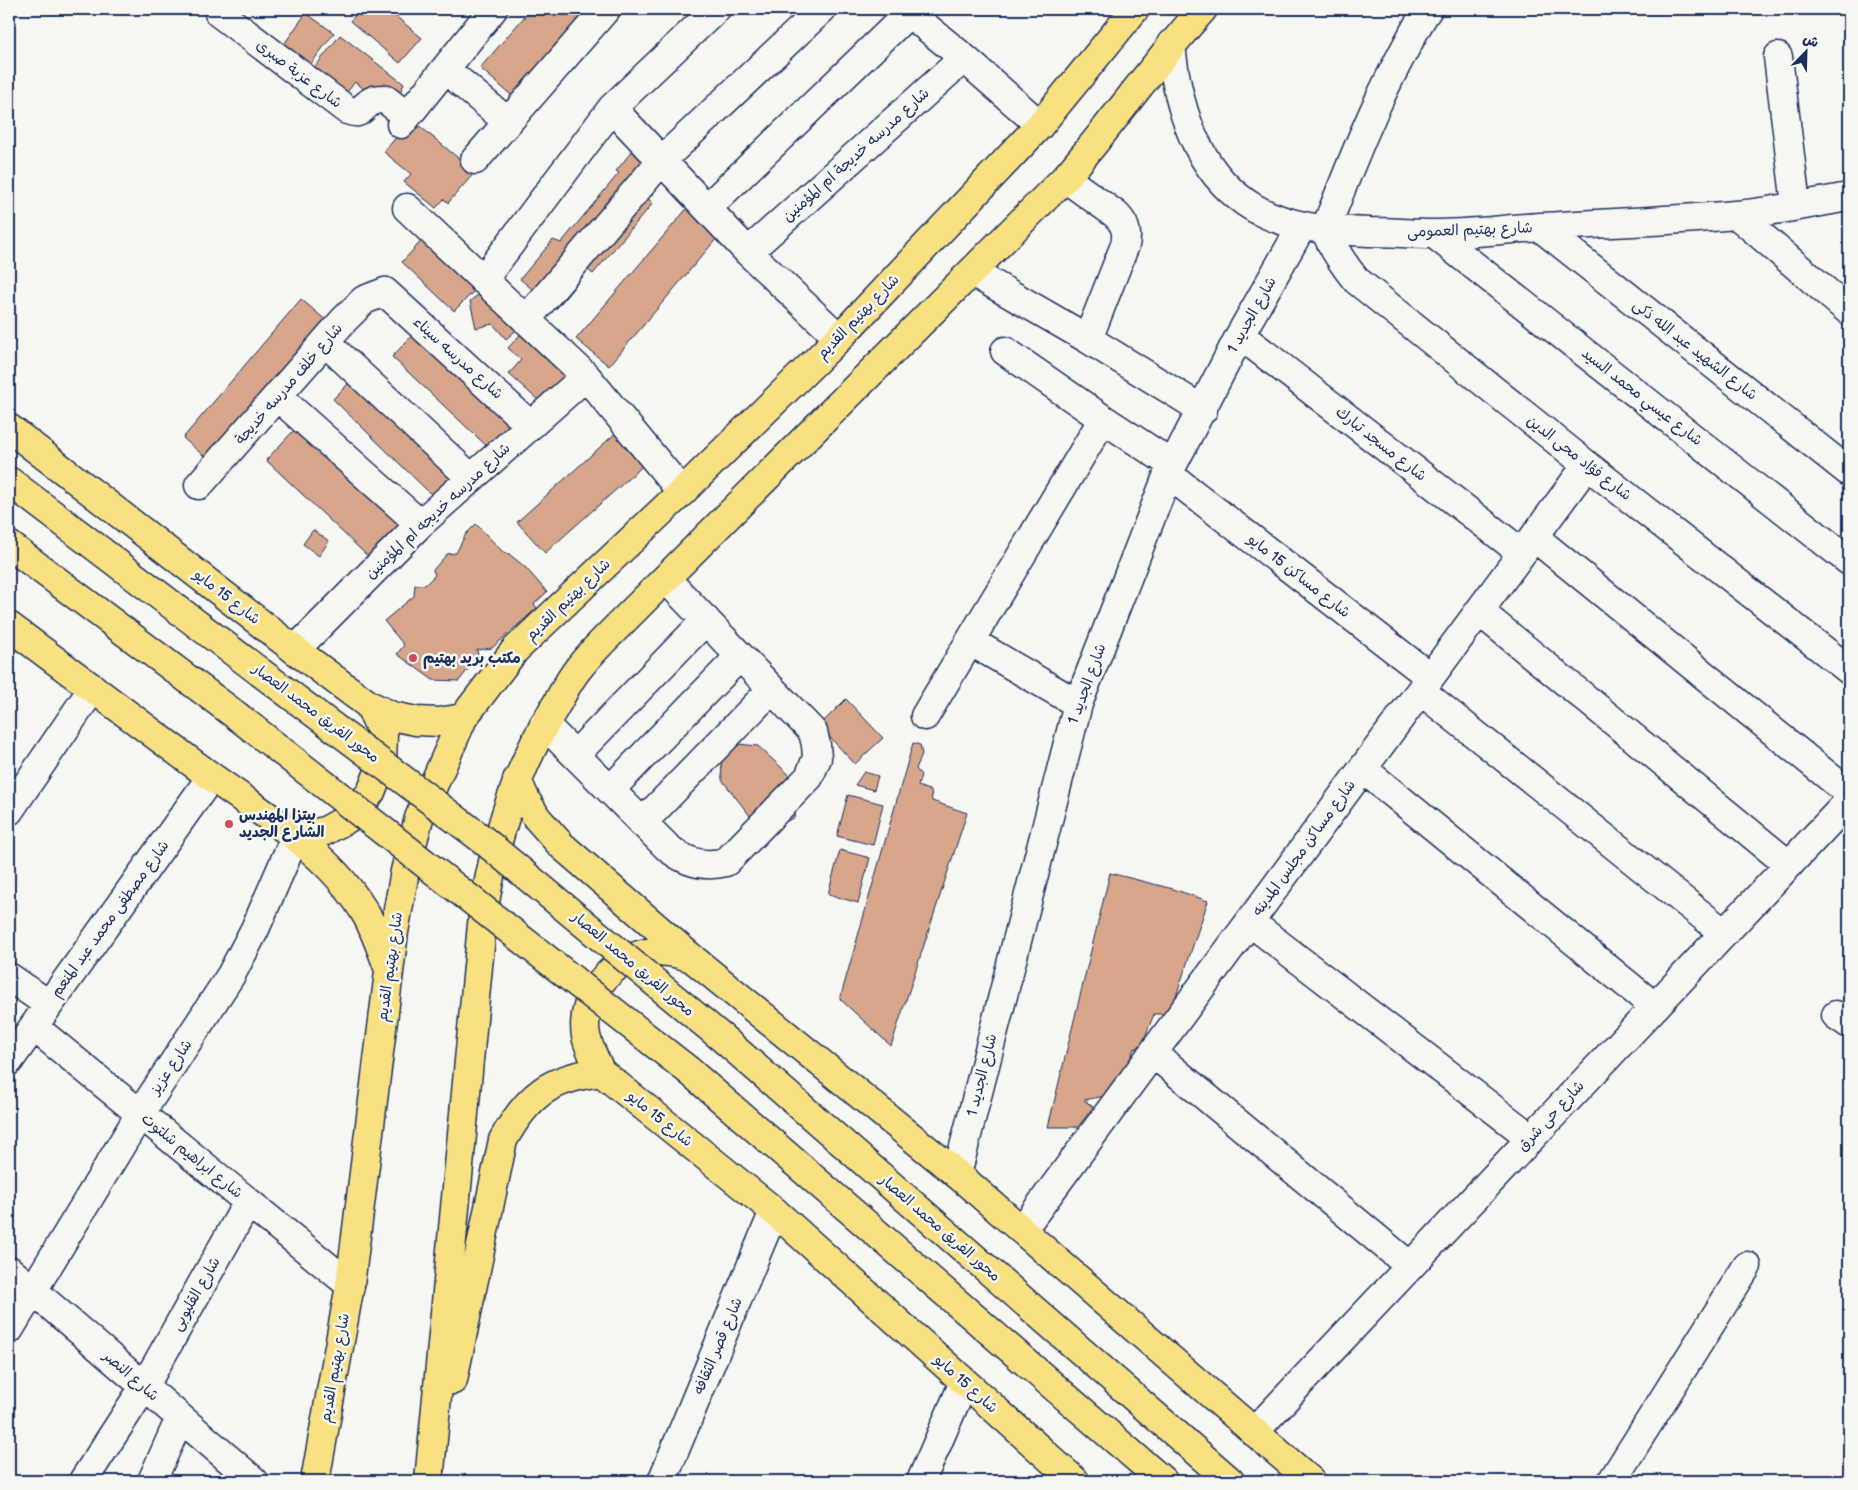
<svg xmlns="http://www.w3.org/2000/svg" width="1858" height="1490" font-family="'Balsamiq Sans','Playpen Sans Arabic',sans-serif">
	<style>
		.building { fill: #d7a68a; stroke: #1b2f5e }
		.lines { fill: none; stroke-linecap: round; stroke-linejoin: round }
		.minor-casing { stroke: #1b2f5e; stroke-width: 31 }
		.major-casing { stroke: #1b2f5e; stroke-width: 31 }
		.minor { stroke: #f6f6f2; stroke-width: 28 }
		.major { stroke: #f9e181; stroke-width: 28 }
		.major-bridge-casing { stroke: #1b2f5e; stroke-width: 31; stroke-linecap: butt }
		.major-bridge { stroke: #f9e181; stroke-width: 28 }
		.poi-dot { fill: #d1495b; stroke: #f6f6f2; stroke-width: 2 }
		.labels { text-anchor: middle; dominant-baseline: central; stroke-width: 5; stroke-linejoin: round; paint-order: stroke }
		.street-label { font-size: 15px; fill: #1b2f5e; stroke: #f6f6f2 }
		.poi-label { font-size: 15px; font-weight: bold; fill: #1b2f5e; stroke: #f6f6f2; text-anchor: start }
	</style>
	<rect width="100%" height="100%" fill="#f6f6f2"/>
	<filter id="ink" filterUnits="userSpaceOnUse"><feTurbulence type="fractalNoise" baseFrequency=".02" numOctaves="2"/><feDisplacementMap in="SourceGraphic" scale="10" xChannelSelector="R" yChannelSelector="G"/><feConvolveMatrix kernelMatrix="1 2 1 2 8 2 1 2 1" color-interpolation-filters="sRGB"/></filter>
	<g filter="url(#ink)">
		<path class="building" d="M361,9H387L422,38L400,63L350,21Z
			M531,9H598L519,102L480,68Z
			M306,13L334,33L307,69L280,50Z
			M340,35L404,84L398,98L372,95L355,82L340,101L308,76Z
			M411,119L475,172L448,203L444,199L436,208L404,182L411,174L384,152Z
			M646,134L647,198L653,203L593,274L588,270L556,309L520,279L553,240L561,243L619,173L616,171Z
			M690,205L722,232L609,366L576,339Z
			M425,237L478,287L454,311L402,262Z
			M487,288L520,327L506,339L493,324L476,328L470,301Z
			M301,299L329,323L211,462L183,438Z
			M528,326L573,368L540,402L509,374L521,360L508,348Z
			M417,330L520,424L492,451L392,357Z
			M357,375L461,477L438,501L333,399Z
			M628,422L656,454L545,553L517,522Z
			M298,426L408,531L376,564L266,460Z
			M476,524L503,552L509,554L525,567L547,592L534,604L537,608L492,648L477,650L478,656L459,681L433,680L397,654L404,645L384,621L414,596L415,585H425L435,575L433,570L447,554L456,553L466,534Z
			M313,530L329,541L319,556L303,544Z
			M846,699L883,738L855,764L819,726Z
			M913,743L920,745L922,754L916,769L921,775L918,786L931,791L932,801L967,813L891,1046L840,999Z
			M738,744L758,746L797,782L801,797L794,818L777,825L751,817L722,780L721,757Z
			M864,772L878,776L874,790L855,785Z
			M848,795L883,804L873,845L837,836Z
			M840,850L870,858L858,903L828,894Z
			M1110,873L1173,889L1208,901L1170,1014H1154L1141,1047L1134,1049L1116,1094L1084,1100L1093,1107L1078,1127H1048Z"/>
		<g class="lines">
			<defs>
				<path id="minor" d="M904,9L964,58L1040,125
					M1428,9C1417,24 1409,42 1400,58C1370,114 1348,172 1325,230C1333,249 1343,264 1356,280L1587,465L1849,670
					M219,13L347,110C361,115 358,111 369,103C373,99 379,99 385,99L407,116
					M1171,44C1177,107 1197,174 1254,208C1290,229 1329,230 1370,232C1391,232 1412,234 1433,234C1469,234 1505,229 1541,227C1605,223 1671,221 1735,215C1773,212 1812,203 1849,197
					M1778,57L1796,205
					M445,69L508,122
					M612,108L748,252L839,338
					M401,124L493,9
					M475,160L606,9
					M1065,178L1115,214C1125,223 1128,232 1125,245L1088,339
					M407,208L586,376L682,492
					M707,208L909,13
					M1737,215L1849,311
					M1540,227L1849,472
					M1434,234L1849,561
					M748,252L964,58
					M972,272L1088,339L1203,410
					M483,280L612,108L716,9
					M526,320L661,161L822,9
					M1240,335L1522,553
					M325,342L471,478
					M1005,351L1103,419L1173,465
					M277,396L420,524
					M1168,474L1430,677
					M199,485L343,321L364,300L385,292L530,425
					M1534,537L1849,793
					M1479,611L1789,865
					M970,641L1078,704
					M295,650L420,524L586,376
					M1421,691L1724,933
					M925,716L1103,419
					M544,724L667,847C685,862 703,868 726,862L809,777L817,758L816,745L813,732L666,579
					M575,755L706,620
					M1363,769L1655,1007
					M610,790L740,656
					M9,811L93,688
					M642,823L772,689
					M1250,922L1531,1138
					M9,977L48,1004
					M1836,1015L1849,1024
					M34,1027L350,1285
					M1153,1053L1410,1266
					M9,1061L211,777
					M957,1174L1078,704L1168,474L1240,335L1302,226
					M1022,1230L1587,465
					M9,1270L254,1481
					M9,1330L140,1114L231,975L255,929L295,837
					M1254,1432L1849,801
					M83,1481L144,1387L248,1202
					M152,1481L180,1418
					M662,1481L774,1211
					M921,1481L964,1382
					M1612,1481L1747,1266"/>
				<path id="major" d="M9,428L295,650L369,705L392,716L416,721L439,722L463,718
					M9,481L260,672
					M9,545L237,716
					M9,626C70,672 132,718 194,764C255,810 330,849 368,918C376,934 382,951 388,967
					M517,780L526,800L537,818L561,845L693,959L957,1174L1311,1481
					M295,837L325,831L352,816L371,792L382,764L383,734L369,705
					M692,958C679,954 667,950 654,952C614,956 579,995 586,1036C589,1049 595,1060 601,1072L774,1211L1075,1481
					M721,1037L1230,1481
					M688,1070L1163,1481
					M453,1380L503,1140C528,1095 550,1078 601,1072
					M315,1481L350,1285L394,932L405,871L419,818L463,718L515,650L682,492L839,338L1040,125L1135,9
					M429,1481L483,914C495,838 515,771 556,705C563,693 569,680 578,669C591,652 607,637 622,622L1065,178C1113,123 1154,63 1203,9"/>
			</defs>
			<use href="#minor" class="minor-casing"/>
			<use href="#major" class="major-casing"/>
			<use href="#minor" class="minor"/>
			<use href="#major" class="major"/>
			<defs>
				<path id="major-bridge" d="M260,672L482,839L721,1037
					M237,716L688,1070"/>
			</defs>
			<use href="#major-bridge" class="major-bridge-casing"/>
			<use href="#major-bridge" class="major-bridge"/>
		</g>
	</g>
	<g class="poi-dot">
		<circle cx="413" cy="658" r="5"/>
		<circle cx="229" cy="824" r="5"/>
	</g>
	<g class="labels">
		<g class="street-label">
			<text transform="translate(299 74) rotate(37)">شارع عزبة صبرى</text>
			<text transform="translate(856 155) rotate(-42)">شارع مدرسه خديجة ام المؤمنين</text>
			<text transform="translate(1470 230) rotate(-2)">شارع بهتيم العمومى</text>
			<text transform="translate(1252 315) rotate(-61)">شارع الجديد 1</text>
			<text transform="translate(858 317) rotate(-46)">شارع بهتيم القديم</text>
			<text transform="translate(1695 350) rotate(38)">شارع الشهيد عبد الله ذكى</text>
			<text transform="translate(458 358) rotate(42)">شارع مدرسه سيناء</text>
			<text transform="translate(289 384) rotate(-49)">شارع خلف مدرسه خديجة</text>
			<text transform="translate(1642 397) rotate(38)">شارع عيسي محمد السيد</text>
			<text transform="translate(1381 444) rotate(38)">شارع مسجد تبارك</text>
			<text transform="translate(1579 458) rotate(38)">شارع فؤاد محى الدين</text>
			<text transform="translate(438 511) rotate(-43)">شارع مدرسه خديجه ام المؤمنين</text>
			<text transform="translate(1299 576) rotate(38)">شارع مساكن 15 مايو</text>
			<text transform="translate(227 597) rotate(38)">شارع 15 مايو</text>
			<text transform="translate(568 600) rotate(-44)">شارع بهتيم القديم</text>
			<text transform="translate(1087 684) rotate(-70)">شارع الجديد 1</text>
			<text transform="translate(316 713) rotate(37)">محور الفريق محمد العصار</text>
			<text transform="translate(1304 848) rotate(-54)">شارع مساكن مجلس المدينه</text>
			<text transform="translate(110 919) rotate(-54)">شارع مصطفى محمد عبد المنعم</text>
			<text transform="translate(633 964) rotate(40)">محور الفريق محمد العصار</text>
			<text transform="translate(390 967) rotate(-82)">شارع بهتيم القديم</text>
			<text transform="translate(171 1067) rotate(-56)">شارع عزيز</text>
			<text transform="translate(982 1075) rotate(-76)">شارع الجديد 1</text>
			<text transform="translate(1551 1116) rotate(-47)">شارع حى شرق</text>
			<text transform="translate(660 1119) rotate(39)">شارع 15 مايو</text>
			<text transform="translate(192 1156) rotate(39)">شارع ابراهيم شلتوت</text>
			<text transform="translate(940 1228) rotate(41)">محور الفريق محمد العصار</text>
			<text transform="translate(196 1294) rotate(-60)">شارع القليوبى</text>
			<text transform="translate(718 1346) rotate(-67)">شارع قصر الثقافه</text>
			<text transform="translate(335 1368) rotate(-80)">شارع بهتيم القديم</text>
			<text transform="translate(131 1376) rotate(41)">شارع النصر</text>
			<text transform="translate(966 1384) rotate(42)">شارع 15 مايو</text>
		</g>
		<g class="poi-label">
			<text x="423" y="658">مكتب بريد بهتيم</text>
			<text x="239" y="815">بيتزا المهندس<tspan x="239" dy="17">الشارع الجديد</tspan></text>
		</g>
	</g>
	<rect width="1858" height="1490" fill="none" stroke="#f6f6f2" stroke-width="30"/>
	<rect x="15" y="15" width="1828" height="1460" fill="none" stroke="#1b2f5e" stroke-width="2" filter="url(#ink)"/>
	<g transform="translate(1806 52) rotate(23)" stroke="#f6f6f2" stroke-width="4" paint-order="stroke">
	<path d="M0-4L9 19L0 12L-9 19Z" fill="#1b2f5e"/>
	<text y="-8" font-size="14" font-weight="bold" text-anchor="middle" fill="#1b2f5e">ش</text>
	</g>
</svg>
